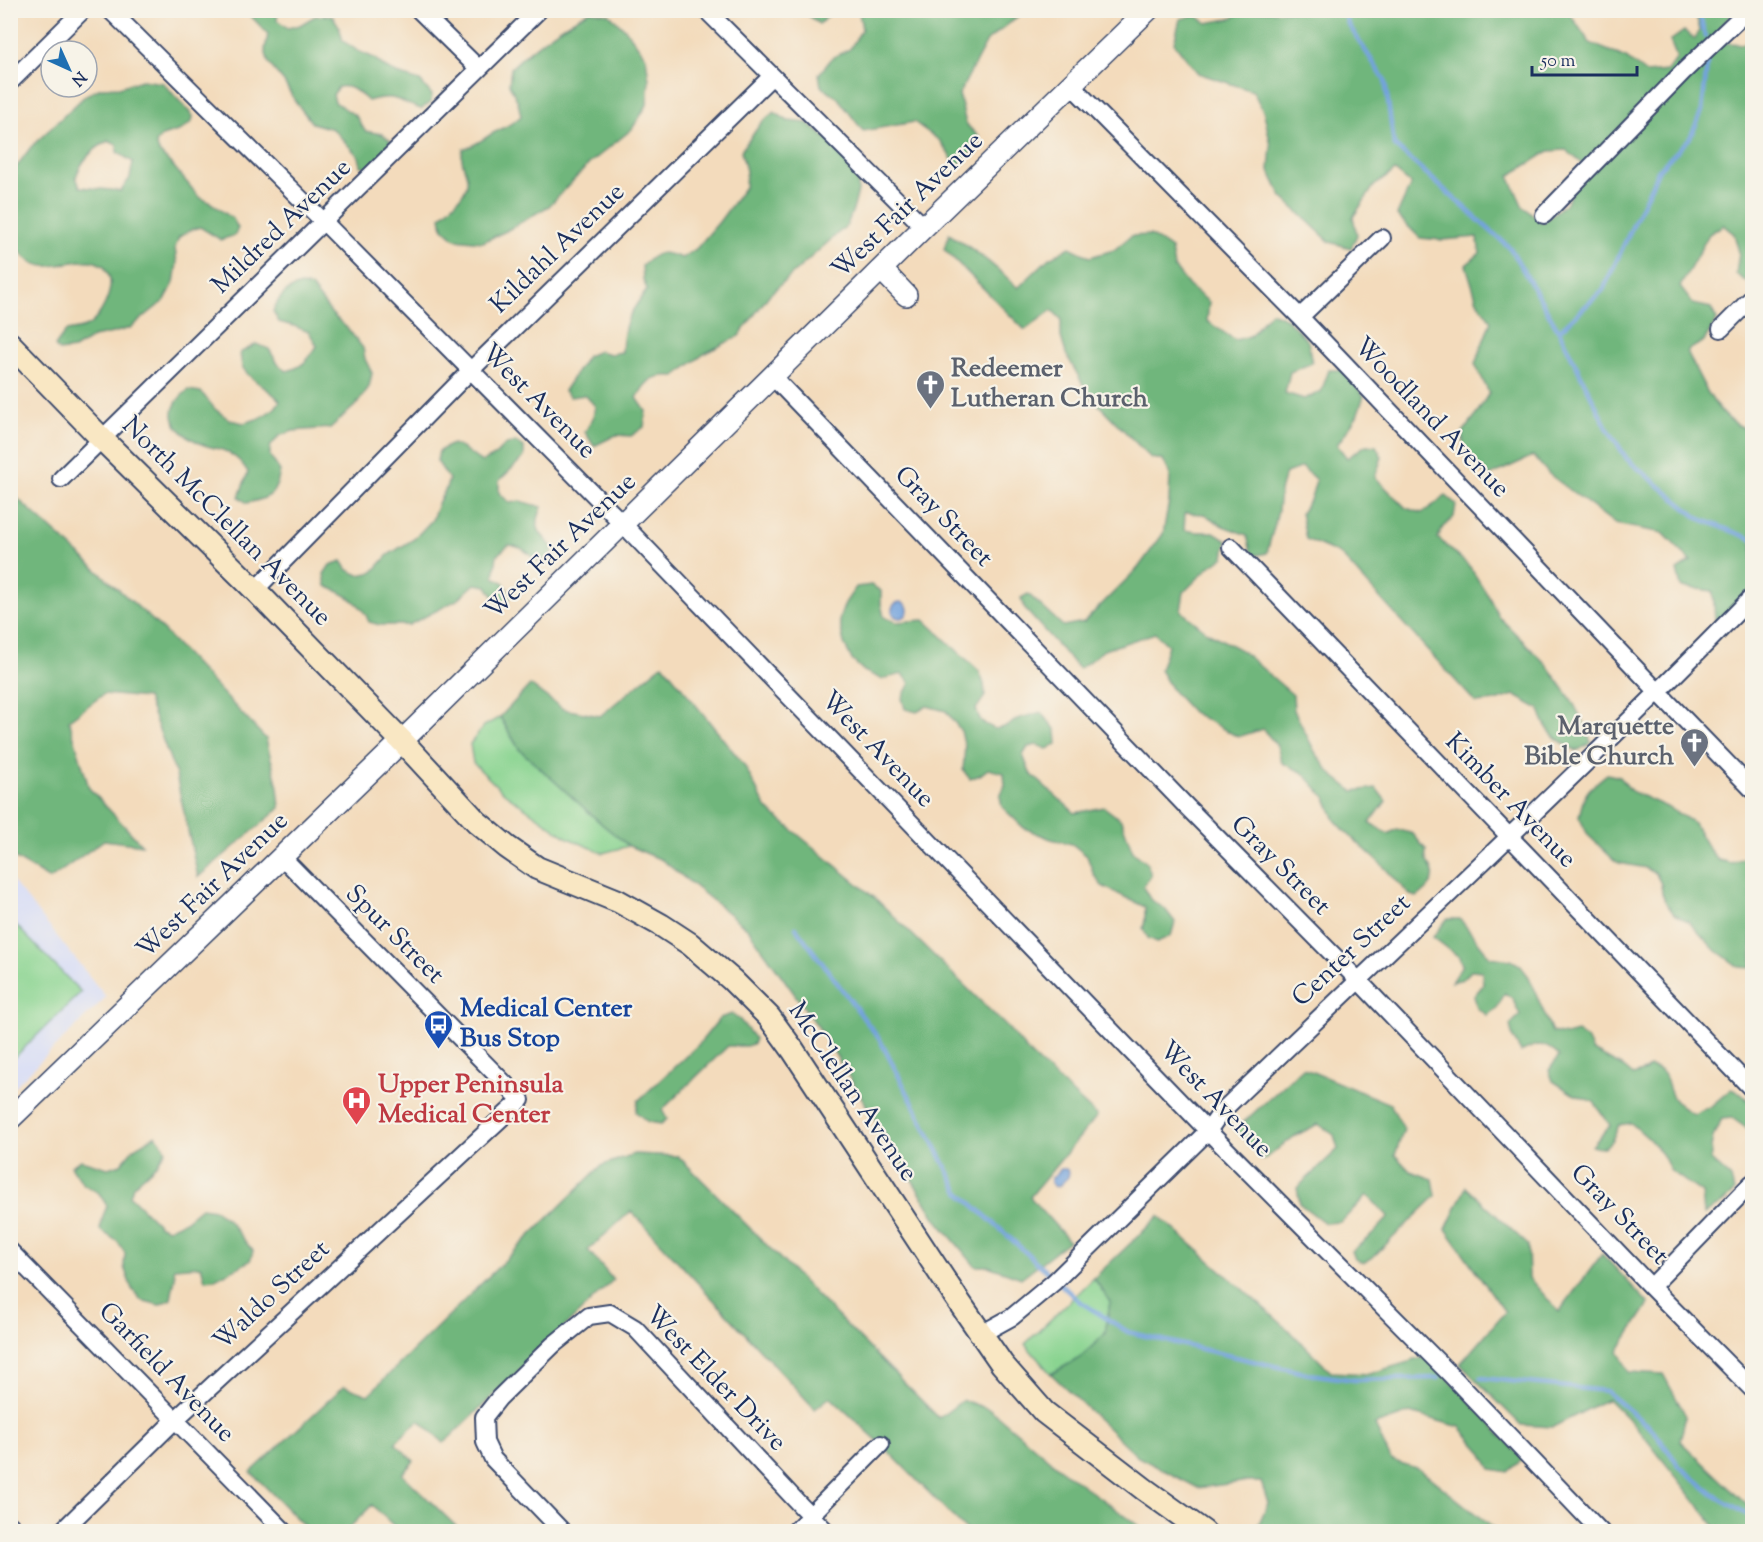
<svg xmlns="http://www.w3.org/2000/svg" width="1763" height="1542" font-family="'Sorts Mill Goudy',serif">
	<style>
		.built { fill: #d2d9f9 }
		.green { fill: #8ad491; stroke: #528278; stroke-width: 1.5 }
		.forest { fill: #6fb67b; stroke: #45726c; stroke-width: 1.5; fill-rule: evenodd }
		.water { fill: #73a3dd; stroke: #47699e; stroke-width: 1.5 }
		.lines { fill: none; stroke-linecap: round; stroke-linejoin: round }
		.stream { stroke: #73a3dd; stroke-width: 4.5 }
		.minor-casing { stroke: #3b496c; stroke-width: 20 }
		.tertiary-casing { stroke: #3b496c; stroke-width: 24 }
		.secondary-casing { stroke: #3b496c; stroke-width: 26 }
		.minor { stroke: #fff; stroke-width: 16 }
		.tertiary { stroke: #fff; stroke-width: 21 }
		.secondary { stroke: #f9e7c3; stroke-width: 22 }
		.labels { text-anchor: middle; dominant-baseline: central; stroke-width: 4.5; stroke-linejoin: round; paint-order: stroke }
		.street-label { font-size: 26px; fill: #1b2f5e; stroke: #f7f3e8 }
		.worship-label { font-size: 26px; font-weight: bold; fill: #5b616d; stroke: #f7f3e8; text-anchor: start }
		.transit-label { font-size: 26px; font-weight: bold; fill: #164399; stroke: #f7f3e8; text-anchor: start }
		.health-label { font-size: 26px; font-weight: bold; fill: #be3a42; stroke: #f7f3e8; text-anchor: start }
	</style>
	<rect width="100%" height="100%" fill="#f7f3e8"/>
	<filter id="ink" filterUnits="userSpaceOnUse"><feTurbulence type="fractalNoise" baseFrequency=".0167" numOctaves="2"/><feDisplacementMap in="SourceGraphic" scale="12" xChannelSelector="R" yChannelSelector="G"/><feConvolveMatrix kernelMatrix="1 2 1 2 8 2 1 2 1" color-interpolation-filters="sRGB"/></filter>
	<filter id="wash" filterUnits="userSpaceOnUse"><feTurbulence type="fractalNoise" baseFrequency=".008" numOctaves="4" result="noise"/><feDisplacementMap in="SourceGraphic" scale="24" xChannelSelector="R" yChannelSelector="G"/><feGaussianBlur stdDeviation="1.35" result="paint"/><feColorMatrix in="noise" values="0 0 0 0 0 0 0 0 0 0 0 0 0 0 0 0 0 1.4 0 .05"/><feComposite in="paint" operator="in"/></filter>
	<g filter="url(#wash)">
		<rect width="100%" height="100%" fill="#f3dbbc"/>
		<path class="built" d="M10,878L106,997L11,1090H10Z"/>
		<path class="green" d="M500,717L519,749L603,825L629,846L603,853L568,838L504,793L473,763L470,744L484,726Z
			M11,920L81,992L11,1061Z
			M1094,1278L1110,1302L1105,1334L1080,1358L1051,1374L1025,1344Z"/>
		<path class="forest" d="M806,10H834V11L819,24L805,13Z
			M246,11H278L277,20L288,28L300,25L315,16L332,15L339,26L343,41L358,51L374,58L386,68L403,76L420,81L432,95L430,103L421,109C396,101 396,93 368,101C359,93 351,84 338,87L333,95L335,102L356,116L365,131L382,134L390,140L391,146L369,168L361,166L359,157L333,129L312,123L295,101L284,82L269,64L265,50L268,34Z
			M590,11L609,14L626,30L646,57L649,80L647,105L632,129L590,163L549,206L506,231L483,242L455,239L443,228L441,216C451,206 470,193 467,177C464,165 460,162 463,149C476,146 484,138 495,132C505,127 513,124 521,116L518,102L509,84L511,68C536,44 559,27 590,11Z
			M855,11H1025L987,41L959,94L966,124L979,137L978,145L959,164L952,159L940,141L914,122L863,131L838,98L821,86L819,74L833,57L850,49L862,29L859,12Z
			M1240,11H1563L1569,13L1590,43L1626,58L1646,73L1668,71L1677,58L1670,41L1684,31L1695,39L1700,30L1695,11H1734L1718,31L1725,43L1746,44L1752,53V282L1750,284L1736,274L1739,252L1734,234L1723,225L1709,234L1680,287L1693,304L1711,308L1717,320L1704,341L1687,351C1701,381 1718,423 1752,431V607L1747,611L1715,621L1713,591L1681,587L1677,570L1691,561L1663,533L1615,524L1549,474L1533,456L1487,477L1463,446V432L1476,415L1489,393L1475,364L1491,321L1477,301L1466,265L1480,253L1477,237L1442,240L1420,238L1397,215L1411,184L1395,171L1374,186L1353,217L1357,235L1351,248L1330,242L1282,197L1269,170L1271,146L1264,113L1253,91L1198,73L1174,43L1180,19L1195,15L1207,23L1233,18ZM1566,150L1584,165L1567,202L1543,223L1523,207L1509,176L1549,151Z
			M142,80L163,83L193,116L192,122L181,130L162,136L156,143L159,152L174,167L199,197L211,203L233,219L238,228L235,235L221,240L200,227L191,230L179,237L175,248L177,263L174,283L165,300L130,328L113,333L93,337L74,349L59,351L55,346L66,331C74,329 81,330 89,325C101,316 112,294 110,279C109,275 106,270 104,266C100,264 95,261 91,261C68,258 46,276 26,258C21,254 18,247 14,242L11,241V174L31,147L86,95L101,88L119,87ZM108,141L117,145V152L133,162L130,178L121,191L80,187L76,177C81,161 93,149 108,141Z
			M774,112L788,121L807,123L839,149L858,171V191L854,207L847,225L769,295L739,336L704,354L675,376C654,374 647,379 637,398L646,411L644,427L631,436L616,435L594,446L585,432L593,418L595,406L585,395L570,397L564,391L587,356L599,351L610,354L622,352C623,322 629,314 647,290L643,279L642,266C658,250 662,251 682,258L696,249L719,222L745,187L746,171L741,151L761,123Z
			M949,234C975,250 997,267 1018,288L1049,258L1070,247L1090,257L1114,250L1131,236L1150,235L1171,249L1174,267L1189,286L1209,302L1207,321L1235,340L1250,336L1271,312L1287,319L1308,341L1312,363L1290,372L1285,393L1304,399L1321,392L1329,370H1342L1364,396L1357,416L1337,445L1347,458L1366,445L1376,446L1382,457L1375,477L1406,508L1422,513L1446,496L1456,504L1454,517L1442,529L1438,538L1470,567L1489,597L1499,617L1546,664L1571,699L1586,727L1591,743L1577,751C1556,740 1546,733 1539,709L1514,695L1496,701L1476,703L1340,554L1306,539L1301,513L1311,498L1316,480L1302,467L1286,473C1279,489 1280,494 1278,510C1276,523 1270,539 1267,553L1252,556L1247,535L1223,526L1204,514L1185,513L1184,530L1197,532H1214L1227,540L1224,557L1209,567L1184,592L1181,611L1207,632L1241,650L1293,695L1294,710L1315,752L1331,774L1353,791L1376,788L1386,801L1370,823L1388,834L1397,829L1413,834L1426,850C1424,866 1431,862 1433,873C1436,883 1424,892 1417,897L1410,895L1381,864L1347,833L1335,820L1326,798L1302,772L1282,763L1277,746L1263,729L1238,737L1192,712L1172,690L1160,670L1168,645L1155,633L1104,650L1079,669L1025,609L1021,598L1028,594L1063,626L1084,622L1138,568L1163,534L1169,501L1170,473L1163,460L1151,458L1089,395L1066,354L1061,337V319L1052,310L1025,330L944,249Z
			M301,285L311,287L332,314L348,329L363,348L365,359L372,373L369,387L357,404L330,428L293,431L279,436L270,447V456L280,471C276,495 271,498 247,503L239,497L248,472C242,463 237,457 227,452C220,448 212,448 204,445C176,433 159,413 188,390L201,392L215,409L230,420L244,423L260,418L275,408L280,401C270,388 251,382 243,368C241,364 241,358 240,353L256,344L269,349L278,364L286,371C302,368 308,360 317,346L309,332L294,326L279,322L273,311C279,297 286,289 301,285Z
			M515,442L524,447V457L499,481V493L510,503L520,501L542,507C533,529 538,531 553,548L551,559C531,564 538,559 524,550C520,547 514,546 509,545L497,555L494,577L503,582L511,596L507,603C496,603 492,594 487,586L475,584L457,600L409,625H380L369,622C362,602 345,594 326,586L324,574L330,565L342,561L348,570L359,575L373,572L388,555L414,539L432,520L439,501L446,489L449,479L437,461L439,451L452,444C466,448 470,455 482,462L493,457L504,446Z
			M10,491L19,500L159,626L266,739L278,787L280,808L198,877L176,775L147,698L104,694L69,720L89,788L142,845L104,840L50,879L11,856Z
			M871,585L881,591V604L884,617L896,622L924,620L979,671L984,684L985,696L976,709L981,722L995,729L1008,726L1017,719L1041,712L1056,730L1057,744L1047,749L1037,745L1028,747L1023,755L1030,773L1075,813L1104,807L1121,820L1133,852L1147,863L1151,875L1143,887L1150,899L1165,909L1175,922L1171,936L1157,942L1148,938L1143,929L1145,920V907L1102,886L1094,875L1087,856L1072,844L1051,839L1024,828L1002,807L1000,796L1005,785L1004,773L988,769L980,775L970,779L963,770L965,747L961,731L946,711L927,706L917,712L905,709L902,698L910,683L903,674L881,679L864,671L852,660L844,643L839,620L845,603L856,587Z
			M663,664L744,765L767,809L876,899L1008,1028L1031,1055L1097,1116L1030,1197L1069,1241L1021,1278L988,1266H975L936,1219L821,1031L748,929L662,860L629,846L603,825L519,749L500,717L530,685L563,709L600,716Z
			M1607,774L1620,777L1631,791L1671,809L1694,823L1708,848L1718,860L1731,863L1746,857L1752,858V968L1739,967L1713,948L1688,921L1674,914L1666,903L1662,893L1661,884L1656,874L1646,868L1619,863L1613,859L1588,835L1579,817C1584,792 1587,790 1607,774Z
			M1447,919H1460L1490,957L1511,960L1520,965L1529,977L1552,1032L1566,1035L1577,1032L1587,1039L1593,1051L1625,1068L1633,1075L1645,1071L1650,1067C1669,1072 1664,1076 1670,1091C1674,1103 1684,1109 1694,1114L1711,1106L1731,1089L1741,1093L1752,1105V1132L1732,1118L1722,1119C1713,1134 1710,1142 1711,1160L1731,1178L1734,1192L1719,1206L1704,1214L1702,1193L1671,1171L1662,1154L1649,1139L1631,1123L1619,1125C1614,1137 1608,1153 1592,1146L1610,1125L1594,1102L1573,1094L1553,1081L1549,1070L1559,1056C1544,1042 1539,1042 1521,1052L1513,1038L1510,1025L1520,1015L1513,999L1505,993L1497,1008L1487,1015L1477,1008L1474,996L1483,985L1482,971L1472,970L1463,979L1451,982L1462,965L1459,957L1433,937Z
			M732,1014L740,1020L755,1039L753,1044L746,1046H728L662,1110L667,1119L661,1124L648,1122L636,1112L638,1101L699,1044L720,1018Z
			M1303,1068L1390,1104L1404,1129L1395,1155L1410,1171L1433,1179L1436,1196L1372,1258L1363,1263L1355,1259L1352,1251L1374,1233L1389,1217L1367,1195L1341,1222L1325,1223L1300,1204L1297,1188L1338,1149L1334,1135L1318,1124L1295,1136L1263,1160L1236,1129Z
			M156,1135L166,1150L157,1164L133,1186L130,1196L160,1226L168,1229L185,1221L201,1208L215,1210L228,1220L253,1251L250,1261L215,1279L205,1280L201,1266L174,1268L175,1278L171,1299L159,1305L141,1300L132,1289L124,1267L125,1253L117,1241L100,1230L103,1216L107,1206L99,1193L83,1184L71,1166L81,1160L108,1168L121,1164L134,1148Z
			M634,1154L678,1156L939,1418L963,1400L991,1410L1060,1469L1146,1531H967L881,1444L830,1397L815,1409L631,1211L588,1250L613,1280L444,1443L419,1420L395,1443L414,1461L402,1474L461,1531H399L372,1505L346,1531H309L251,1472L344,1386L368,1395L601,1166Z
			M1466,1187L1528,1245L1529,1278L1559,1312L1602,1254L1649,1304L1618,1351L1629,1372L1663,1374L1686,1416L1680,1441L1752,1510V1531H1719L1639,1430L1608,1399L1553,1427L1521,1425L1460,1364L1505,1312L1446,1229Z
			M1159,1216L1290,1331L1331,1372L1369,1374L1428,1356L1523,1459L1508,1472L1491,1469L1481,1451L1460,1427L1410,1413L1375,1425L1391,1460L1419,1469L1497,1531H1262L1257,1528L1268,1503L1261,1482H1242L1198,1488L1138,1457L1051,1374L1080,1358L1105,1334L1110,1302L1094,1278Z"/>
		<path class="water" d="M892 610a8 8 0 1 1 16 0a8 8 0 1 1-16 0Z
			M1061,1169H1066L1069,1172L1068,1177L1058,1187L1054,1186L1051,1183V1179Z"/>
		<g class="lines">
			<path class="stream" d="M1345,10L1347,22L1385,81L1394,145L1510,248L1559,331L1606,426L1627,459L1698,518L1752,539
				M1699,10L1705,37
				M1559,331L1603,290L1659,169L1690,138L1702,111L1708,55
				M796,928L880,1040L959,1192L1053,1277
				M1059,1283L1079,1301L1128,1332L1309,1374L1355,1380L1439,1378
				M1481,1378L1606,1391L1654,1431L1680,1467L1714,1495L1752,1517"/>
		</g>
	</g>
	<g filter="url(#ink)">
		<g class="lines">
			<defs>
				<path id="minor" d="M110,10L324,222L623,524L1208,1131L1450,1374L1601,1532
					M419,10L479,69
					M706,10L924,227
					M10,82L83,10
					M1071,85L1300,317L1659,693L1752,789
					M1544,215L1683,72L1748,10
					M1300,317L1382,238
					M1721,329L1752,298
					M773,377L1187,807L1358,980L1651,1287L1752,1389
					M61,479L539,10
					M1231,547L1752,1089
					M255,590L471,370L772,76
					M10,1251L285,1532
					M1651,1287L1752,1183
					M981,1334L1012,1317L1054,1282L1208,1131L1222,1111C1399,940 1580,774 1752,597
					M10,1525L16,1532
					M61,1532L176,1419L521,1100L282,857
					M563,1532L493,1459L485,1442L484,1417L499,1398L553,1345L589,1316L610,1313L635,1328L802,1507L827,1532
					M794,1532L881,1444"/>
				<path id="tertiary" d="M882,270L906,295
					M10,1119L402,741L924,227L1148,10"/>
				<path id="secondary" d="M10,344L102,439L255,590L402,741L477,822L507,847L537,868L618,901L661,925L690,944L732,980L769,1017L793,1050L955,1296L1002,1364L1044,1412L1144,1489L1204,1532"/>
			</defs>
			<use href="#minor" class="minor-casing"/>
			<use href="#tertiary" class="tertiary-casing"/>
			<use href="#secondary" class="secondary-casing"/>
			<use href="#minor" class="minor"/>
			<use href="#tertiary" class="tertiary"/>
			<use href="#secondary" class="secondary"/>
		</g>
	</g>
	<defs>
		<symbol id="church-pin" viewBox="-11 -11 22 30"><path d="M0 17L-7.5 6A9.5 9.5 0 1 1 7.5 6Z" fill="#6b7280" stroke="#f7f3e8"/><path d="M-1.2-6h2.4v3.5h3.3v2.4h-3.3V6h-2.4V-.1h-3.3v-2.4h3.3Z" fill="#fff"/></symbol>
		<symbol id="bus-pin" viewBox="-11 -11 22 30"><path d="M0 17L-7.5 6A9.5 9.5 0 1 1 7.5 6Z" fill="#1a4fb4" stroke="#f7f3e8"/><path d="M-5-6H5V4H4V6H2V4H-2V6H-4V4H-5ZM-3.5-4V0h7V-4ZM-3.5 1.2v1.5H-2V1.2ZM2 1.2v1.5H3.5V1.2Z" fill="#fff"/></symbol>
		<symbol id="hospital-pin" viewBox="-11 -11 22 30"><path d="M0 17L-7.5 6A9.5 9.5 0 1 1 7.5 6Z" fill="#e0444e" stroke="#f7f3e8"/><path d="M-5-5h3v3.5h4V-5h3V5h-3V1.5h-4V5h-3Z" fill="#fff"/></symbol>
	</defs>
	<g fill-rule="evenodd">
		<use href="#church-pin" x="914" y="368" width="33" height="45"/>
		<use href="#church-pin" x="1678" y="726" width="33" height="45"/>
		<use href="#bus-pin" x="422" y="1008" width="33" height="45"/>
		<use href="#hospital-pin" x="340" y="1084" width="33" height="45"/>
	</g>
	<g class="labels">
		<g class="street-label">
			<text transform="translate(908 206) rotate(-44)">West Fair Avenue</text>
			<text transform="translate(282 227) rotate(-44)">Mildred Avenue</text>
			<text transform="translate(558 249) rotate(-44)">Kildahl Avenue</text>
			<text transform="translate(538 402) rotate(45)">West Avenue</text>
			<text transform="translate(1431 418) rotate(46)">Woodland Avenue</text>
			<text transform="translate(943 517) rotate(46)">Gray Street</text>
			<text transform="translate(226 522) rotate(45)">North McClellan Avenue</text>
			<text transform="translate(561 547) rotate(-44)">West Fair Avenue</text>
			<text transform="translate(877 750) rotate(46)">West Avenue</text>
			<text transform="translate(1510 801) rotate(46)">Kimber Avenue</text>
			<text transform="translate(1280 866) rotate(45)">Gray Street</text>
			<text transform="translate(213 886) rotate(-44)">West Fair Avenue</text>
			<text transform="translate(394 935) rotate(45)">Spur Street</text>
			<text transform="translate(1352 951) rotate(-43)">Center Street</text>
			<text transform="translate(852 1092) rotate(56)">McClellan Avenue</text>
			<text transform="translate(1215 1100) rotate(46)">West Avenue</text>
			<text transform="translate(1619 1215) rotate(46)">Gray Street</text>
			<text transform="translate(272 1296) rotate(-43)">Waldo Street</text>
			<text transform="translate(166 1373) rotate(46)">Garfield Avenue</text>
			<text transform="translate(715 1379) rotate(46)">West Elder Drive</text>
		</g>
		<g class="worship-label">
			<text x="951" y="369">Redeemer<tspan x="951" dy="30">Lutheran Church</tspan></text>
			<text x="1674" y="727" text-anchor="end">Marquette<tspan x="1674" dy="30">Bible Church</tspan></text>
		</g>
		<g class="transit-label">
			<text x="460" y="1009">Medical Center<tspan x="460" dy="30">Bus Stop</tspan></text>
		</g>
		<g class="health-label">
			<text x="378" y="1085">Upper Peninsula<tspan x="378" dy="30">Medical Center</tspan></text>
		</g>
	</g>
	<rect width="1763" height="1542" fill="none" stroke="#f7f3e8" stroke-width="36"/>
	<g transform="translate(69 69) rotate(135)"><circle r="28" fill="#f7f3e8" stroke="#9fa5b1" stroke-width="1.5"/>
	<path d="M0-4.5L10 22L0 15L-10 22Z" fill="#1f6fb2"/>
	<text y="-9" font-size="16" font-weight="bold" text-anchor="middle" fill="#1b2f5e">N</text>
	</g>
	<path d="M1532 66v9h105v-9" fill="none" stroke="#1b2f5e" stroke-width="3"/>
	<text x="1541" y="66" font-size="18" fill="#1b2f5e" stroke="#f7f3e8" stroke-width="4.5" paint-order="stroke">50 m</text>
</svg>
